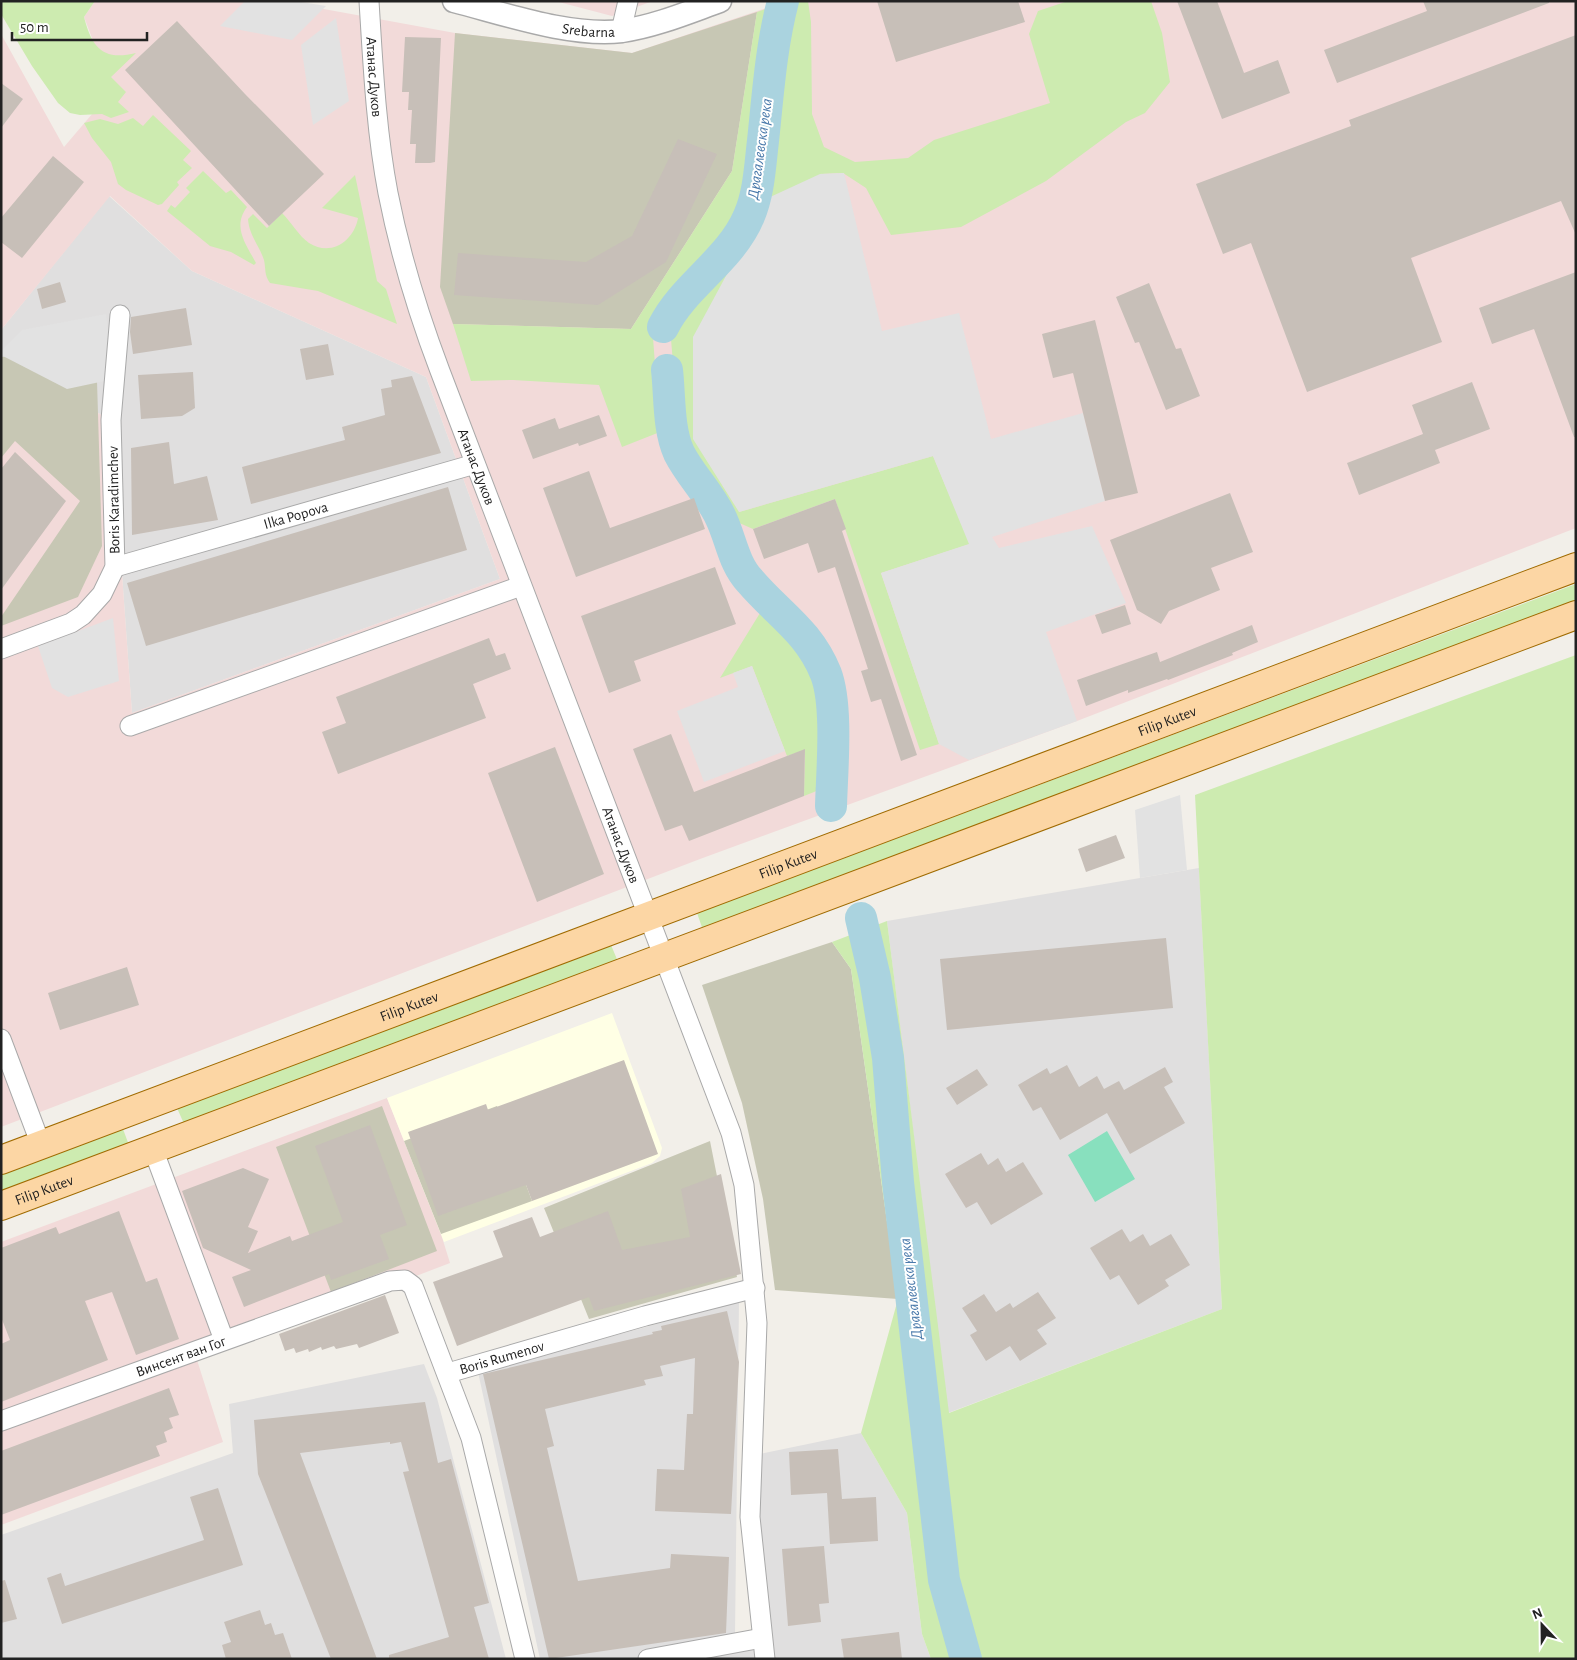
<svg xmlns="http://www.w3.org/2000/svg" width="1577" height="1660" font-family="'Alegreya Sans',sans-serif">
	<style>
		.residential { fill: #e0dfdf }
		.commercial { fill: #f2dad9 }
		.education { fill: #ffffe5 }
		.construction { fill: #c7c7b4 }
		.grass { fill: #cdebb0 }
		.pitch { fill: #88e0be }
		.parking { fill: #e2e2e2 }
		.lines { fill: none; stroke-linecap: round; stroke-linejoin: round }
		.river { stroke: #aad3df; stroke-width: 32 }
		.building { fill: #c7bfb8 }
		.minor-casing { stroke: #a9a9a9; stroke-width: 21 }
		.tertiary-casing { stroke: #a9a9a9; stroke-width: 25 }
		.primary-casing { stroke: #a06b00; stroke-width: 30 }
		.minor { stroke: #fff; stroke-width: 19 }
		.tertiary { stroke: #fff; stroke-width: 22 }
		.primary { stroke: #fcd6a4; stroke-width: 28 }
		.labels { text-anchor: middle; dominant-baseline: central; stroke-width: 4; stroke-linejoin: round; paint-order: stroke }
		.street-label { font-size: 15px; fill: #222; stroke: #fff }
		.water-label { font-size: 16px; font-style: italic; fill: #4a7aab; stroke: #fff }
	</style>
	<rect width="100%" height="100%" fill="#f2efe9"/>
	<path class="residential" d="M109,196L192,271L426,377L500,579L132,713L111,420L1,360V330Z
		M1199,868L1222,1309L948,1413L887,921Z
		M739,1302L735,1634L766,1643L756,1520L760,1454L861,1433L907,1513L922,1634L931,1659H540L478,1372Z
		M424,1364L437,1398L506,1659H1V1535L233,1453L229,1404Z"/>
	<path class="commercial" d="M95,1H280L455,33L632,53L787,1H1576V528L1077,721L700,859L1,1127V360L111,420L132,713L500,579L426,377L192,271L110,196L1,330V34L64,147L104,100V53L95,46L84,17Z
		M555,1H653L612,16Z
		M387,1098L441,1234L450,1263L197,1360L223,1442L1,1525V1242Z"/>
	<path class="education" d="M612,1013L662,1148L660,1156L652,1163L444,1242L387,1098Z"/>
	<path class="construction" d="M757,12L732,171L631,329L453,324L440,287L455,33L632,53Z
		M96,348L102,546L78,597L1,626V617L80,501L15,441L1,458V357Z
		M832,942L851,969L898,1299L775,1290L763,1199L742,1103L702,985Z
		M382,1106L437,1251L331,1292L276,1147Z
		M497,1106L532,1201L441,1234L404,1141Z
		M710,1141L737,1277L589,1319L544,1208Z"/>
	<path class="grass" d="M1,1H95L84,17C92,48 103,61 136,53L111,77L126,92L118,102L129,112L111,118L102,114L80,115L70,113L58,103L32,66L1,14Z
		M790,1H808L811,22L812,114L824,147L855,162L908,158L934,140L1050,103L1029,34L1038,11L1068,1H1151L1162,33L1170,82L1145,113L1126,122L1046,181L961,227L891,235L866,188L843,173L820,174L739,512L933,456L970,544L881,573L939,744L920,750L835,499L753,529L728,518L682,446L678,420L670,328L681,305L737,248L758,210L770,161Z
		M774,6L753,168L747,190L728,233L705,260L663,301L652,324L660,432L622,447L599,385L513,380L471,381L453,324L631,329L732,171L757,12Z
		M153,115L191,151L183,160L192,168L177,182L179,185L162,204L158,205L126,190L118,184L111,162L92,138L84,123L100,119L118,124L133,118L143,126Z
		M203,171L226,193L231,190L247,207C232,227 246,244 256,263L254,265L231,252L210,246L167,211L171,205L175,208L190,192L186,188Z
		M355,175L377,281L386,289L397,324L318,291L270,283C264,275 266,269 264,260C259,245 249,235 248,219L253,214L267,228L282,213C291,222 299,236 309,243C331,257 354,241 358,218L322,208Z
		M1576,584V607L704,933L697,913Z
		M765,605C837,661 828,707 824,788L804,796L805,750L787,756L752,666L720,678Z
		M1576,655V1659H931L922,1634L907,1513L861,1433L898,1299L851,969L832,942L887,921L949,1413L1222,1309L1195,795Z
		M611,945L619,964L185,1126L177,1108Z
		M123,1129L130,1148L1,1196V1174Z"/>
	<path class="pitch" d="M1107,1131L1135,1179L1095,1202L1068,1155Z"/>
	<path class="parking" d="M245,1H295L326,6L292,40L220,26Z
		M336,18L349,101L313,125L301,45Z
		M844,173L882,331L959,313L991,439L1083,413L1105,501L992,537L999,548L1092,526L1126,603L1046,632L1077,721L969,760L939,744L881,573L969,544L933,456L739,512L693,439V337L768,198L820,174Z
		M106,314L114,379L67,389L1,355V351L22,330Z
		M113,618L119,681L68,697L52,688L38,646Z
		M752,666L785,751L704,782L677,711L738,687L733,673Z
		M1180,795L1187,870L1140,878L1135,810Z"/>
	<g class="lines">
		<path class="river" d="M663,327C684,285 730,261 749,216C759,193 760,166 763,141C768,94 771,47 783,1
			M667,370C670,396 668,429 679,453C690,475 709,493 720,516C731,538 733,563 750,581C778,614 809,631 826,674C838,706 832,770 831,806
			M861,918L875,978L888,1058L898,1182L944,1580L966,1659"/>
	</g>
	<path class="building" d="M877,1H1018L1025,22L896,62Z
		M1177,1H1217L1244,73L1278,60L1290,93L1222,119Z
		M1423,1H1549V3L1337,83L1324,50L1427,11Z
		M177,21L245,94L324,174L269,226L125,70Z
		M1576,35V235L1561,201L1411,258L1442,342L1307,392L1251,243L1223,254L1196,184L1351,126L1349,120Z
		M405,37L441,38L435,162L430,163H415L416,144H410L412,110H408L409,92H402Z
		M1,83L23,99L1,128Z
		M678,139L717,154L666,262L598,305L454,295L458,253L586,262L632,236Z
		M53,156L84,182L22,258L1,242V218Z
		M1576,272V437H1574L1534,329L1492,344L1479,308Z
		M60,282L66,302L42,309L37,289Z
		M1149,283L1176,349L1181,348L1200,396L1166,410L1139,342L1135,343L1116,297Z
		M186,308L192,345L133,354L130,332L131,317Z
		M1095,320L1138,493L1105,501L1073,373L1053,378L1042,334Z
		M328,344L334,375L306,380L300,349Z
		M193,372L195,408L182,416L141,419L138,375Z
		M412,376L441,453L251,504L242,467L345,440L342,427L385,415L381,389L392,387L391,380Z
		M1472,382L1490,429L1435,450L1440,463L1359,495L1347,463L1423,434L1412,405Z
		M599,415L607,436L579,446L578,443L533,459L522,430L555,418L559,429Z
		M169,442L174,484L207,476L218,520L132,535L131,448Z
		M15,452L66,501L1,590V469Z
		M589,471L610,528L694,498L705,529L576,577L543,488Z
		M448,487L467,550L146,646L127,583Z
		M1230,493L1253,552L1211,568L1220,590L1169,611L1161,624L1137,610L1110,540Z
		M835,499L846,529L842,531L917,755L901,761L881,699L871,702L861,671L868,669L835,567L818,573L808,543L764,559L753,529Z
		M715,567L736,624L634,661L641,681L609,693L581,616Z
		M1125,605L1131,624L1102,634L1095,615Z
		M1252,625L1258,642L1232,653L1233,655L1168,680L1167,679L1128,693V690L1086,706L1077,680L1157,652L1160,662Z
		M489,638L496,656L505,653L511,669L473,684L486,718L338,774L322,732L346,723L336,697Z
		M671,734L694,792L805,749L804,796L689,841L682,825L665,831L633,749Z
		M555,747L604,874L537,902L488,773Z
		M1116,835L1125,858L1086,872L1078,849Z
		M1166,938L1173,1008L947,1030L940,959Z
		M127,967L139,1005L60,1030L48,993Z
		M624,1060L658,1154L532,1201L526,1185L438,1216L408,1132L486,1104L488,1110Z
		M1067,1065L1079,1087L1097,1076L1104,1089L1119,1081L1124,1090L1165,1067L1173,1082L1164,1087L1185,1123L1130,1154L1107,1113L1060,1140L1041,1107L1033,1111L1018,1085L1047,1068L1050,1074Z
		M977,1069L988,1085L957,1105L946,1088Z
		M370,1125L407,1225L380,1235L389,1259L331,1280L329,1274L244,1307L232,1277L251,1270L203,1248L182,1191L243,1168L269,1179L248,1227L258,1231L248,1253L290,1236L292,1241L343,1222L315,1146Z
		M981,1153L988,1165L998,1158L1006,1172L1023,1162L1043,1194L991,1225L977,1202L966,1208L945,1174Z
		M721,1174L741,1274L594,1311L589,1297L457,1346L433,1282L503,1257L493,1231L532,1217L540,1237L608,1211L622,1250L690,1237L681,1189Z
		M119,1211L146,1282L157,1278L179,1339L136,1355L112,1292L85,1301L108,1360L1,1402V1344L10,1340L1,1317V1248L56,1227L59,1234Z
		M1122,1229L1130,1242L1143,1234L1150,1246L1171,1234L1190,1265L1165,1280L1169,1286L1138,1305L1119,1275L1110,1280L1090,1248Z
		M1038,1292L1056,1318L1037,1330L1047,1344L1020,1361L1010,1346L986,1361L970,1335L977,1331L962,1308L984,1294L996,1312L1010,1303L1013,1308Z
		M385,1295L399,1333L359,1348L357,1344L336,1349L334,1346L322,1350L321,1347L309,1352L308,1349L296,1353L294,1348L285,1351L279,1334Z
		M727,1311L739,1362L731,1514L655,1511L657,1469L684,1470L687,1414H693L695,1358L660,1366L663,1376L644,1380L646,1385L545,1409L554,1446L547,1448L578,1581L670,1568L671,1554L729,1557L726,1633L549,1659L483,1374L653,1334L652,1332L662,1330L661,1326Z
		M169,1388L179,1415L169,1418L173,1428L164,1432L167,1442L156,1446L160,1456L1,1515V1451Z
		M425,1402L438,1463L451,1459L489,1603L474,1607L489,1659H389V1655L449,1637L403,1472L409,1471L401,1442L390,1444V1442L300,1453L377,1659H331L258,1474L254,1420Z
		M838,1449L842,1499L876,1497L878,1541L830,1544L827,1493L791,1495L789,1452Z
		M218,1488L243,1565L62,1624L47,1578L61,1573L65,1586L204,1540L190,1497Z
		M824,1546L829,1603L819,1604L821,1622L788,1626L782,1549Z
		M5,1580L17,1619L1,1623V1581Z
		M260,1610L265,1625L271,1623L275,1635L283,1633L292,1659H226L222,1645L231,1642L224,1622Z
		M899,1632L902,1659H844L841,1639Z"/>
	<g class="lines">
		<defs>
			<g id="minor">
				<path id="s1" d="M369,1C373,65 376,130 388,193C400,254 418,313 440,371L731,1133L744,1185L757,1323L750,1517L765,1659"/>
				<path d="M621,31L628,1"/>
				<path id="s2" d="M115,567L475,464"/>
				<path d="M1,649L71,623L83,615L102,594L115,567L111,420L120,315"/>
				<path d="M130,726L521,586"/>
				<path d="M1,1039L41,1145"/>
				<path d="M153,1149L224,1340"/>
				<path id="s3" d="M448,1373L645,1316L755,1288"/>
				<path id="s4" d="M1,1421L390,1281L405,1280L413,1286L471,1438L525,1659"/>
				<path d="M648,1659L762,1638"/>
			</g>
			<g id="tertiary">
				<path id="s5" d="M454,1C505,14 570,37 622,31C656,26 689,12 720,1"/>
			</g>
			<g id="primary">
				<path id="s6" d="M1,1160L1576,567"/>
				<path id="s7" d="M1,1206L1576,615"/>
			</g>
		</defs>
		<use href="#minor" class="minor-casing"/>
		<use href="#tertiary" class="tertiary-casing"/>
		<use href="#primary" class="primary-casing"/>
		<use href="#minor" class="minor"/>
		<use href="#tertiary" class="tertiary"/>
		<use href="#primary" class="primary"/>
	</g>
	<g class="labels">
		<g class="street-label">
			<text stroke="none"><textPath href="#s5" startOffset="138">Srebarna</textPath></text>
			<text stroke="none"><textPath href="#s1" startOffset="76">Атанас Дуков</textPath></text>
			<text stroke="none"><textPath href="#s1" startOffset="481">Атанас Дуков</textPath></text>
			<text transform="translate(114 500) rotate(-91)">Boris Karadimchev</text>
			<text stroke="none"><textPath href="#s2" startOffset="188">Ilka Popova</textPath></text>
			<text stroke="none"><textPath href="#s6" startOffset="1246">Filip Kutev</textPath></text>
			<text stroke="none"><textPath href="#s1" startOffset="886">Атанас Дуков</textPath></text>
			<text stroke="none"><textPath href="#s6" startOffset="841">Filip Kutev</textPath></text>
			<text stroke="none"><textPath href="#s6" startOffset="436">Filip Kutev</textPath></text>
			<text stroke="none"><textPath href="#s7" startOffset="46">Filip Kutev</textPath></text>
			<text stroke="none"><textPath href="#s4" startOffset="191">Винсент ван Гог</textPath></text>
			<text stroke="none"><textPath href="#s3" startOffset="56">Boris Rumenov</textPath></text>
		</g>
		<g class="water-label">
			<text transform="translate(760 149) rotate(-82)">Драгалевска река</text>
			<text transform="translate(911 1289) rotate(-97)">Драгалевска река</text>
		</g>
	</g>
	<rect width="1577" height="1660" fill="none" stroke="#222222" stroke-width="5"/>
	<g transform="translate(1542 1625) rotate(338)" stroke="#ffffff" stroke-width="4" paint-order="stroke">
	<path d="M0-4L9 19L0 12L-9 19Z" fill="#222222"/>
	<text y="-8" font-size="14" font-weight="bold" text-anchor="middle" fill="#222222">N</text>
	</g>
	<path d="M12 32v8h135v-8" fill="none" stroke="#222222" stroke-width="2.5"/>
	<text x="20" y="32" font-size="15" fill="#222222" stroke="#ffffff" stroke-width="4" paint-order="stroke">50 m</text>
</svg>
